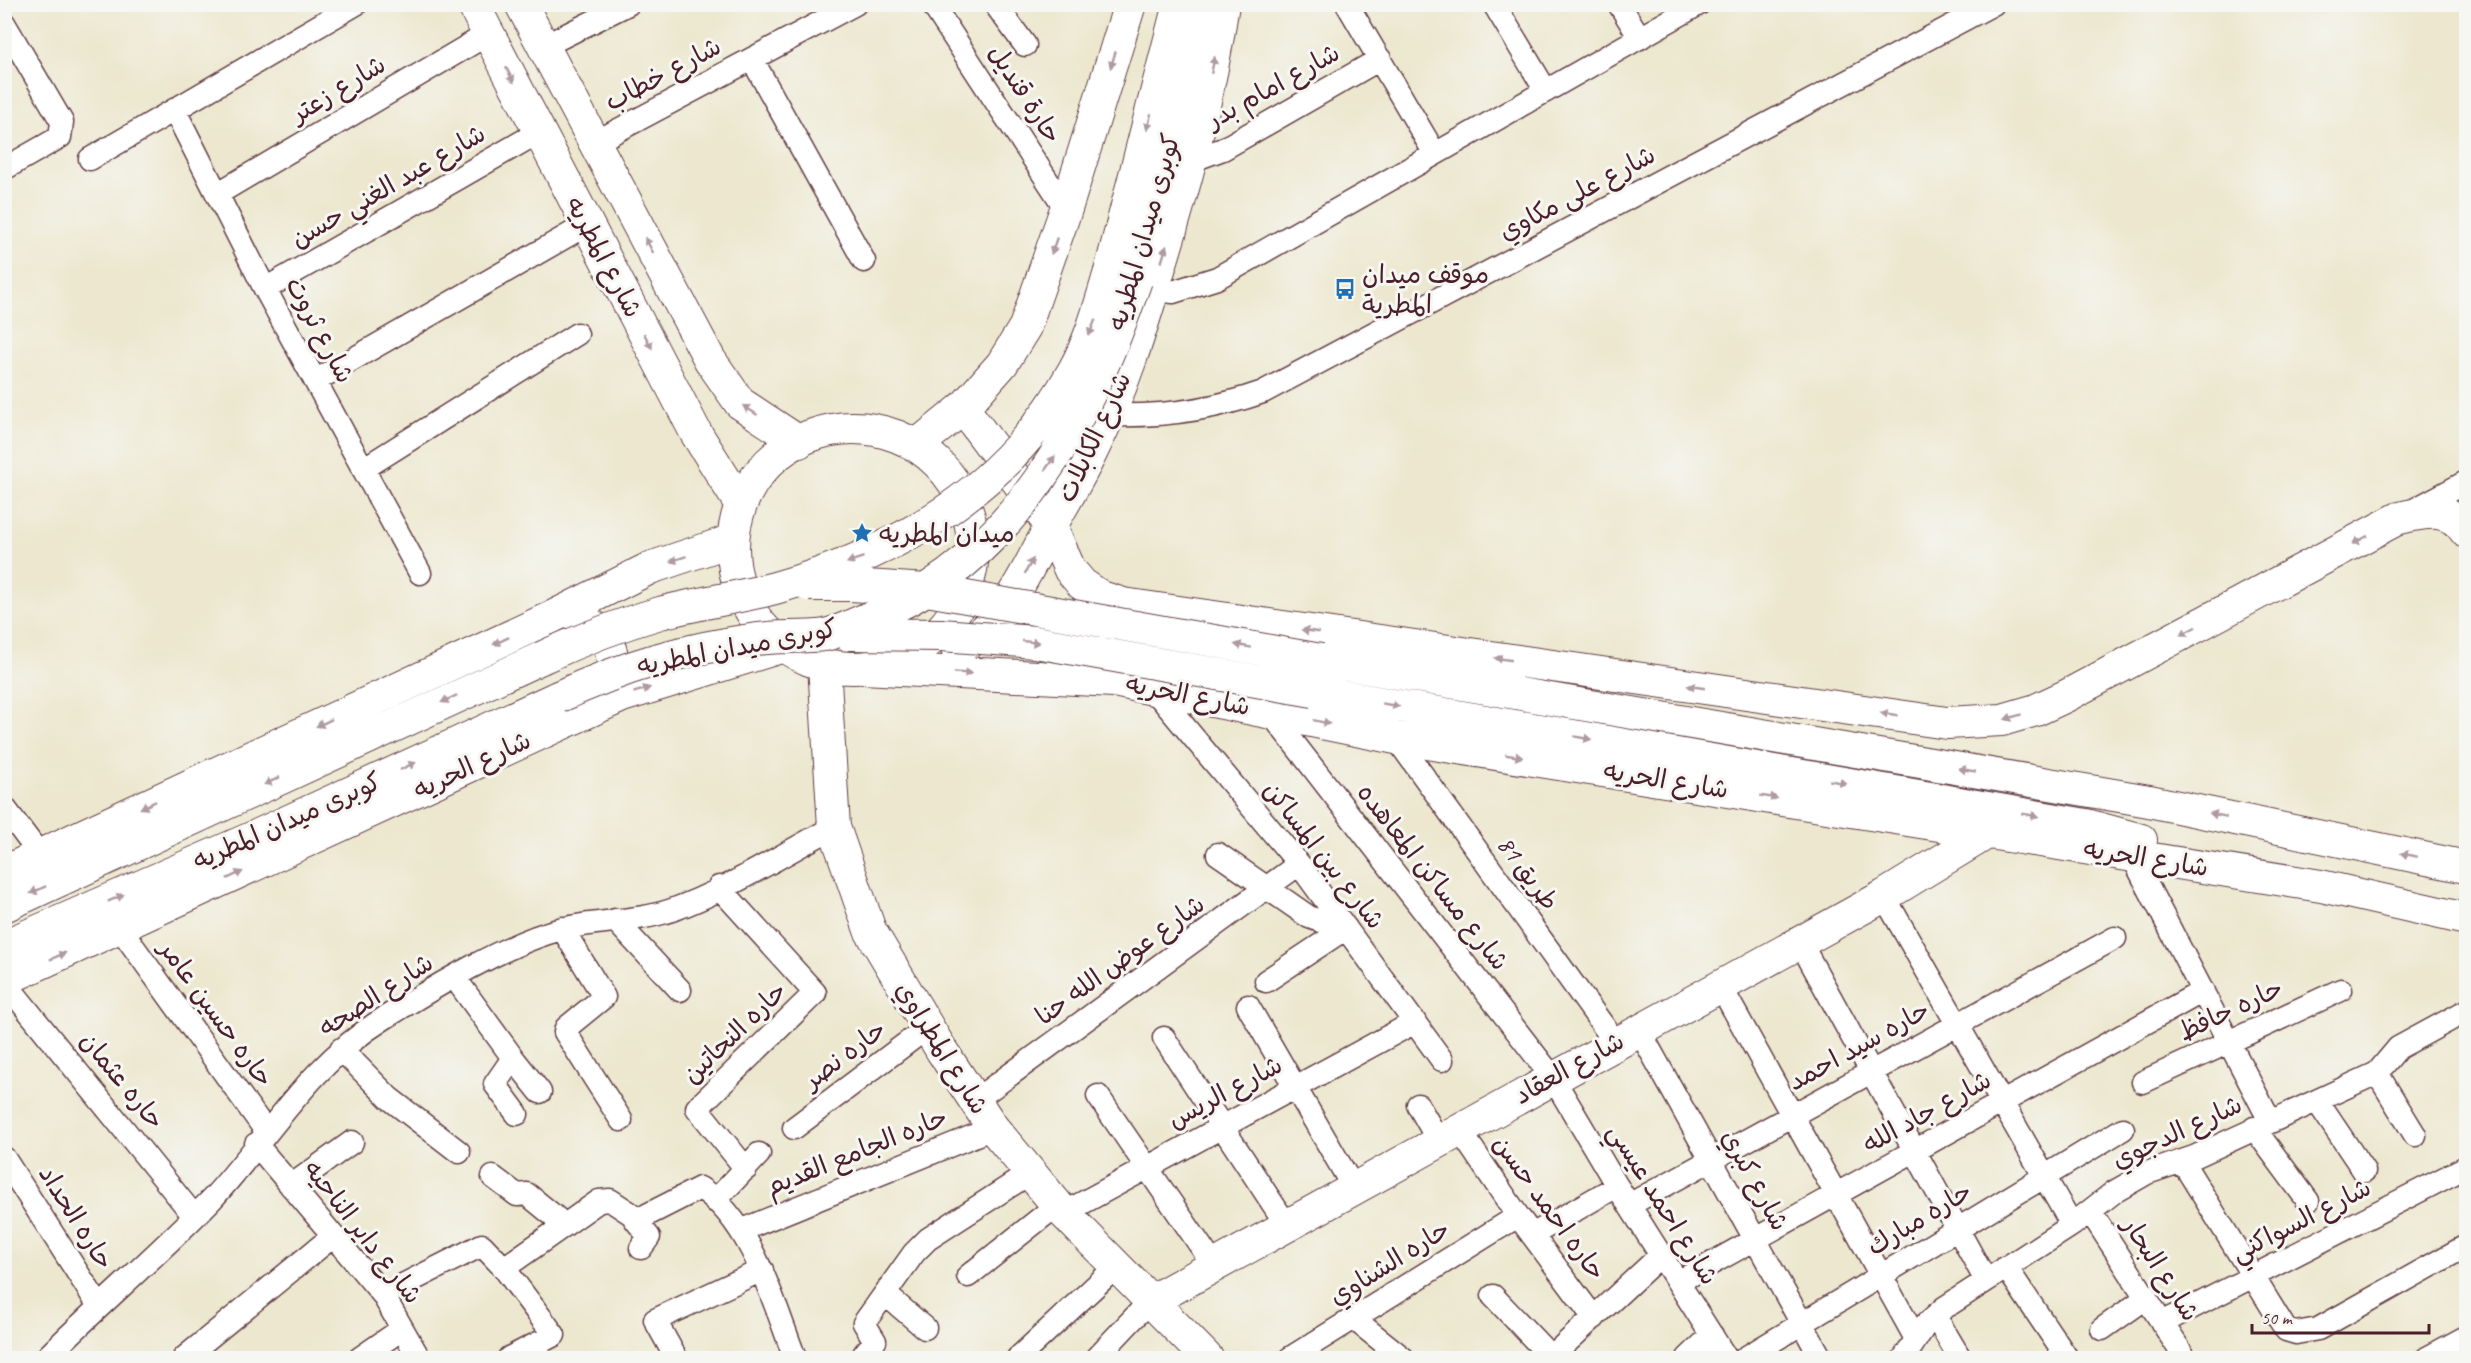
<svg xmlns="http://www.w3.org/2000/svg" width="2471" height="1363" font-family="Caveat,'Playpen Sans Arabic',sans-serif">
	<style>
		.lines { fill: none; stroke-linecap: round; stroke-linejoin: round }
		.street-casing { stroke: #623d43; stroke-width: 25 }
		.secondary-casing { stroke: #623d43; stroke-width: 34 }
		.street { stroke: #fff; stroke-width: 22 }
		.secondary { stroke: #fff; stroke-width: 32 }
		.secondary-bridge-casing { stroke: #623d43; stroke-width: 34; stroke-linecap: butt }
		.secondary-bridge { stroke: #fff; stroke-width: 32 }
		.oneway { fill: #ae9aa0 }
		.labels { text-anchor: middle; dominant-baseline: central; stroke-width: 6; stroke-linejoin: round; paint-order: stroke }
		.street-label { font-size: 26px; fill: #4a1f2b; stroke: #f6f6f2 }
		.poi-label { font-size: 26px; fill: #4a1f2b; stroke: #f6f6f2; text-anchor: start }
	</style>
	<rect width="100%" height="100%" fill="#f6f6f2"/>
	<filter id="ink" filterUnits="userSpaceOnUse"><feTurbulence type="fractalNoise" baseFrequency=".0167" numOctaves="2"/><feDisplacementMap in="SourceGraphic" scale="12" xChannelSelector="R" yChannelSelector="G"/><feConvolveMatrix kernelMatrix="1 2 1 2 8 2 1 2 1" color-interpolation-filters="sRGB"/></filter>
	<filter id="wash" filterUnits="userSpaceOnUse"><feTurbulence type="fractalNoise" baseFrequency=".008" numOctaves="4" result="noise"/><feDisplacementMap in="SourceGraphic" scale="24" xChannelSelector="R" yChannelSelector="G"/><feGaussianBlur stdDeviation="1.35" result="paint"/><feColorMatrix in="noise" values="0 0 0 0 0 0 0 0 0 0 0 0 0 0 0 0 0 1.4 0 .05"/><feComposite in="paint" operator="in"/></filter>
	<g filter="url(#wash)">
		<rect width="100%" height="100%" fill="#ece7ce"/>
	</g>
	<g filter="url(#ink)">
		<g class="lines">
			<defs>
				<path id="street" d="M995,4L1025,45
					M1347,4L1435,154
					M1494,4L1546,91
					M1619,4L1640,38
					M936,10L1066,209
					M4,23L62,122L60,137L4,169
					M544,46L628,4
					M752,59L864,261
					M175,111L265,289L420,573
					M594,143L855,4
					M90,159L356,4
					M1193,160L1223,149L1380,59
					M217,194L488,34
					M265,289L539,132
					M1153,290L1173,292L1217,278L1699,4
					M315,381L586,225
					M1108,415C1162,417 1212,410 1263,392L1993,4
					M363,469L577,334
					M2412,511L2466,482
					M1154,690L1299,864L1442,1060
					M1269,711L1553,1078L1617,1186L1726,1358
					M1396,738L1615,1042
					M4,807L40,855
					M1218,854L1309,917L1326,923L1343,924
					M2132,856L2270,1121
					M719,887L815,993L697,1108L746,1169
					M1884,896L2072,1225
					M615,920L680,990
					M120,928L266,1131
					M562,928L604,997L566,1028L565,1032L621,1120
					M1800,942L1985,1279
					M455,978L513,1058L495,1084L517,1114
					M4,981L194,1216
					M1266,981L1346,928
					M1720,985L1916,1339
					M1248,1006L1353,1187
					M1639,1030L1821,1358
					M1164,1038L1286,1224
					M341,1049L389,1098L459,1152
					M513,1058L540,1092
					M2377,1073L2415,1135
					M2143,1082L2341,990
					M1098,1096L1213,1264
					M974,1101L1299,864
					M2317,1101L2364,1171
					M1418,1105L1438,1140
					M794,1128L928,1027
					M2254,1128L2308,1201
					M1459,1129L1518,1216L1594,1318
					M256,1144L383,1295L419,1358
					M4,1158L99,1306
					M2182,1161L2286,1330L2296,1333L2318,1329L2466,1246
					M493,1177L517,1195L527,1194L565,1225
					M291,1186L352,1142
					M715,1201L759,1154
					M1629,1205L2115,938
					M2090,1211L2185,1358
					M1064,1213L1415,1022
					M634,1218L649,1237L641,1248
					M742,1230L993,1128
					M1532,1235L1617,1186
					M2006,1267L2067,1358
					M504,1268L599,1201L610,1200L639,1219L700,1188C752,1221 774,1304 795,1358
					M968,1276L1057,1205
					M1678,1282L2203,991
					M885,1294L925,1328
					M383,1295L482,1245L504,1268L554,1335L509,1358
					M1493,1296L1551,1357
					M1935,1316L1960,1358
					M1354,1319L1403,1358
					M2162,1323L2466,1167
					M2102,1329L2146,1298
					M46,1358C100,1304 159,1254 212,1199C269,1137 310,1064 383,1019C431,989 508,942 562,929C598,920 637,922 672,910C726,891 783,854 834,827
					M184,1358L333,1236
					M360,1358L402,1329
					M676,1358L655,1320L762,1270
					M864,1358V1354L875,1341L864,1323L914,1253L928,1239L1030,1173
					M1018,1358L1116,1267
					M1096,1358L1149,1302
					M1290,1358L1518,1216
					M1550,1358L1661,1255
					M1688,1358L1712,1335
					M1745,1358L2123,1129
					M1904,1358L1926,1324L1944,1308L2072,1225L2114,1192L2147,1173L2194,1157L2377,1073L2398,1048L2466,1011
					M2427,1358L2466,1337"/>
				<path id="secondary" d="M473,4L696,433L741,505
					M521,4L710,360L740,403L799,442
					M1110,272L1179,4
					M1137,273L1185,82L1206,17
					M963,408L1051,526L1070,570L1082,584L1101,597L1123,604L1947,723L2002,720L2036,710L2066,696L2399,518C2427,512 2449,506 2466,532
					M733 548a120 120 0 1 1 240 0a120 120 0 1 1-240 0Z
					M916,446L963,408L1002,364L1025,327L1066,209L1130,4
					M580,619C613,631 623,671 603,699
					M957,648C1002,629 1023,577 1045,537C1061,507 1079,479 1093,449C1122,392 1141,330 1159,270C1186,182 1210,95 1223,4
					M1321,660L2149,801L2466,867
					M824,665L834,827L870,930L942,1051L993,1128L1064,1213L1207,1358
					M863,668L1114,681L1396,738L2321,886L2466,919
					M1313,691L2086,825L2141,840
					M4,872L552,617L650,568L733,540
					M4,906L541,658
					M4,946L254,837L558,697
					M4,980L622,696L784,646
					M1149,1302L1884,896L1987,833"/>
			</defs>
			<use href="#street" class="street-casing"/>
			<use href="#secondary" class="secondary-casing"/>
			<use href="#street" class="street"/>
			<use href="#secondary" class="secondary"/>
			<defs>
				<path id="secondary-bridge" d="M809,585H851L927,590L1321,660
					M848,634L941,635L1035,642L1313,691
					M541,658C580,640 618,625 660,613C698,603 737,598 775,588C901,552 1009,488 1074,370C1091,339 1100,305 1110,272
					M558,697C626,666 682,649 757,639C779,636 802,638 825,635C840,632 856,623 871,617C1014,562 1089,417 1136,280"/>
			</defs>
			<use href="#secondary-bridge" class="secondary-bridge-casing"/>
			<use href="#secondary-bridge" class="secondary-bridge"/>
		</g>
		<defs><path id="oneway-solid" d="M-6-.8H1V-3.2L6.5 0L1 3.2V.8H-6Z" transform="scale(1.5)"/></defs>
		<g class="oneway">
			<use href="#oneway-solid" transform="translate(1113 60) rotate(107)"/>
			<use href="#oneway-solid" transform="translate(1213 65) rotate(-78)"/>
			<use href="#oneway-solid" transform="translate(510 75) rotate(63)"/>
			<use href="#oneway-solid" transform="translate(1149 122) rotate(104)"/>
			<use href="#oneway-solid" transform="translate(649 245) rotate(-118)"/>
			<use href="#oneway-solid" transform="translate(1054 246) rotate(109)"/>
			<use href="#oneway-solid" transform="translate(1164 254) rotate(-73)"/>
			<use href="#oneway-solid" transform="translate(1092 328) rotate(112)"/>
			<use href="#oneway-solid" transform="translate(648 341) rotate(62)"/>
			<use href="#oneway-solid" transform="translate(750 410) rotate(-147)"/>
			<use href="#oneway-solid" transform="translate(1050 463) rotate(-55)"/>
			<use href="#oneway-solid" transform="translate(2360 540) rotate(152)"/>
			<use href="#oneway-solid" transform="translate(678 559) rotate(161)"/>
			<use href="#oneway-solid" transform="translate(855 560) rotate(161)"/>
			<use href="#oneway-solid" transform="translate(1029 566) rotate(-61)"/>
			<use href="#oneway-solid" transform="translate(1310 631) rotate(-172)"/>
			<use href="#oneway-solid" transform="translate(2188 631) rotate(152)"/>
			<use href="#oneway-solid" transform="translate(501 641) rotate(155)"/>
			<use href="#oneway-solid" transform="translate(1031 642) rotate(6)"/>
			<use href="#oneway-solid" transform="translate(1243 646) rotate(-170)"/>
			<use href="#oneway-solid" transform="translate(1503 659) rotate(-172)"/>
			<use href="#oneway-solid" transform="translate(963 673) rotate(3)"/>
			<use href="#oneway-solid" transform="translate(1696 687) rotate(-172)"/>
			<use href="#oneway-solid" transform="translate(642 690) rotate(-17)"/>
			<use href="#oneway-solid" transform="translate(449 699) rotate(155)"/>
			<use href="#oneway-solid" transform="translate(1391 705) rotate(10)"/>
			<use href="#oneway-solid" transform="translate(1889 714) rotate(-172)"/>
			<use href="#oneway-solid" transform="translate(2013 717) rotate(163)"/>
			<use href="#oneway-solid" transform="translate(1322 722) rotate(12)"/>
			<use href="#oneway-solid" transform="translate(324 723) rotate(155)"/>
			<use href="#oneway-solid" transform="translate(1583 738) rotate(10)"/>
			<use href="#oneway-solid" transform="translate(1514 756) rotate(9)"/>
			<use href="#oneway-solid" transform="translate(408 766) rotate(-25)"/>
			<use href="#oneway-solid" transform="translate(1967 770) rotate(-170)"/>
			<use href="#oneway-solid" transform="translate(272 781) rotate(155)"/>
			<use href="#oneway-solid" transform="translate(1838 782) rotate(10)"/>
			<use href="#oneway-solid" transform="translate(1769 797) rotate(9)"/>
			<use href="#oneway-solid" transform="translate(148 805) rotate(155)"/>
			<use href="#oneway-solid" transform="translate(2030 815) rotate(10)"/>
			<use href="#oneway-solid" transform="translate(2218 815) rotate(-168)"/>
			<use href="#oneway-solid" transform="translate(2409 855) rotate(-168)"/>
			<use href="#oneway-solid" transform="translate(235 875) rotate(-25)"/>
			<use href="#oneway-solid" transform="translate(38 890) rotate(155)"/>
			<use href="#oneway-solid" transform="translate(116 898) rotate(-24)"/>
			<use href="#oneway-solid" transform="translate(58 956) rotate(-24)"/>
		</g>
	</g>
	<defs>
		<symbol id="bus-bare" viewBox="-9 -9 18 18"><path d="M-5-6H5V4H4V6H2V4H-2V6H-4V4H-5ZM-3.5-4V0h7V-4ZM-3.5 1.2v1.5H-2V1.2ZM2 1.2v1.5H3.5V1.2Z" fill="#1f6fb2" stroke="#f6f6f2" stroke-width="2.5" paint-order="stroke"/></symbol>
		<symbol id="sight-bare" viewBox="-9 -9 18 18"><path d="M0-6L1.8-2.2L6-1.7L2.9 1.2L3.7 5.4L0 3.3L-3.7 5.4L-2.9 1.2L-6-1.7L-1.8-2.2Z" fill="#1f6fb2" stroke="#f6f6f2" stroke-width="2.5" paint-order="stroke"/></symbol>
	</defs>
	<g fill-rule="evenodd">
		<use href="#bus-bare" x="1330" y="274" width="30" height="30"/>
		<use href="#sight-bare" x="847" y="518" width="30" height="30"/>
	</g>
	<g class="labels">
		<g class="street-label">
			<text transform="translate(663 74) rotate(-28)">شارع خطاب</text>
			<text transform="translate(1273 86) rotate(-29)">شارع امام بدر</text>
			<text transform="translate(338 89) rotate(-31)">شارع زعتر</text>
			<text transform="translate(1025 94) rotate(57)">حارة قنديل</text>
			<text transform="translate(388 186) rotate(-30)">شارع عبد الغني حسن</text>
			<text transform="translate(1577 193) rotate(-28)">شارع على مكاوي</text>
			<text transform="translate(1144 232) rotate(-74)">كوبرى ميدان المطريه</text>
			<text transform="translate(604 257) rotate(62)">شارع المطريه</text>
			<text transform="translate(320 330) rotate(62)">شارع ثروت</text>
			<text transform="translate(1094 437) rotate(-65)">شارع الكابلات</text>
			<text transform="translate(737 647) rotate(-11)">كوبرى ميدان المطريه</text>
			<text transform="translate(1188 695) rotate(11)">شارع الحريه</text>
			<text transform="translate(472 765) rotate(-25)">شارع الحريه</text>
			<text transform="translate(1666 780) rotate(9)">شارع الحريه</text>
			<text transform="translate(287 821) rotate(-24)">كوبرى ميدان المطريه</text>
			<text transform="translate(1324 855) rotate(52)">شارع بين المساكن</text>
			<text transform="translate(2146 858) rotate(9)">شارع الحريه</text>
			<text transform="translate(1528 873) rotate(54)">طريق 81</text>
			<text transform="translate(1433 877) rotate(52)">شارع مساكن المعاهده</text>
			<text transform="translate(1120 960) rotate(-36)">شارع عوض الله حنا</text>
			<text transform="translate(376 995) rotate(-33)">شارع الصحه</text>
			<text transform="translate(2230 1010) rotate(-25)">حاره حافظ</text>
			<text transform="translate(216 1013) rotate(54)">حاره حسين عامر</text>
			<text transform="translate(734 1033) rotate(-44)">حاره النحاتين</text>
			<text transform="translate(1858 1046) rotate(-29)">حاره سيد احمد</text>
			<text transform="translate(942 1048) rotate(58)">شارع المطراوي</text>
			<text transform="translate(844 1055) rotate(-37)">حاره نصر</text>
			<text transform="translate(1569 1068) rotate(-29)">شارع العقاد</text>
			<text transform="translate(122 1080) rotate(51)">حاره عثمان</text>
			<text transform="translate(1225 1092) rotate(-28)">شارع الريس</text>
			<text transform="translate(1927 1112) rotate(-29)">شارع جاد الله</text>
			<text transform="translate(2177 1132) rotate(-25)">شارع الدجوي</text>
			<text transform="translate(856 1152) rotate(-22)">حاره الجامع القديم</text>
			<text transform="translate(1755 1180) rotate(61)">شارع كبري</text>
			<text transform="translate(1663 1204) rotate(58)">شارع احمد عيسي</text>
			<text transform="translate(1549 1207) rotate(54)">حاره احمد حسن</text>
			<text transform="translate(76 1217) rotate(58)">حاره الحداد</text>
			<text transform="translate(1919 1219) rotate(-31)">حاره مبارك</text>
			<text transform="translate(2301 1220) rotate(-27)">شارع السواكني</text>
			<text transform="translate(363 1232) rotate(52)">شارع داير الناحيه</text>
			<text transform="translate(1389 1263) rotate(-32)">حاره الشناوي</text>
			<text transform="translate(2161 1269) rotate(57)">شارع البحار</text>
		</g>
		<g class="poi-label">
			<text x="1362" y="274">موقف ميدان<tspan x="1362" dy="30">المطرية</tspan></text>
			<text x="879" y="533">ميدان المطريه</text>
		</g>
	</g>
	<rect width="2471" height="1363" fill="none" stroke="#f6f6f2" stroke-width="24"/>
	<path d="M2252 1324v9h177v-9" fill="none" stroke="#4a1f2b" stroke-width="3"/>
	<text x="2261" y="1324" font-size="18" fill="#4a1f2b" stroke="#f6f6f2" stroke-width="4.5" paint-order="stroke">50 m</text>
</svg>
